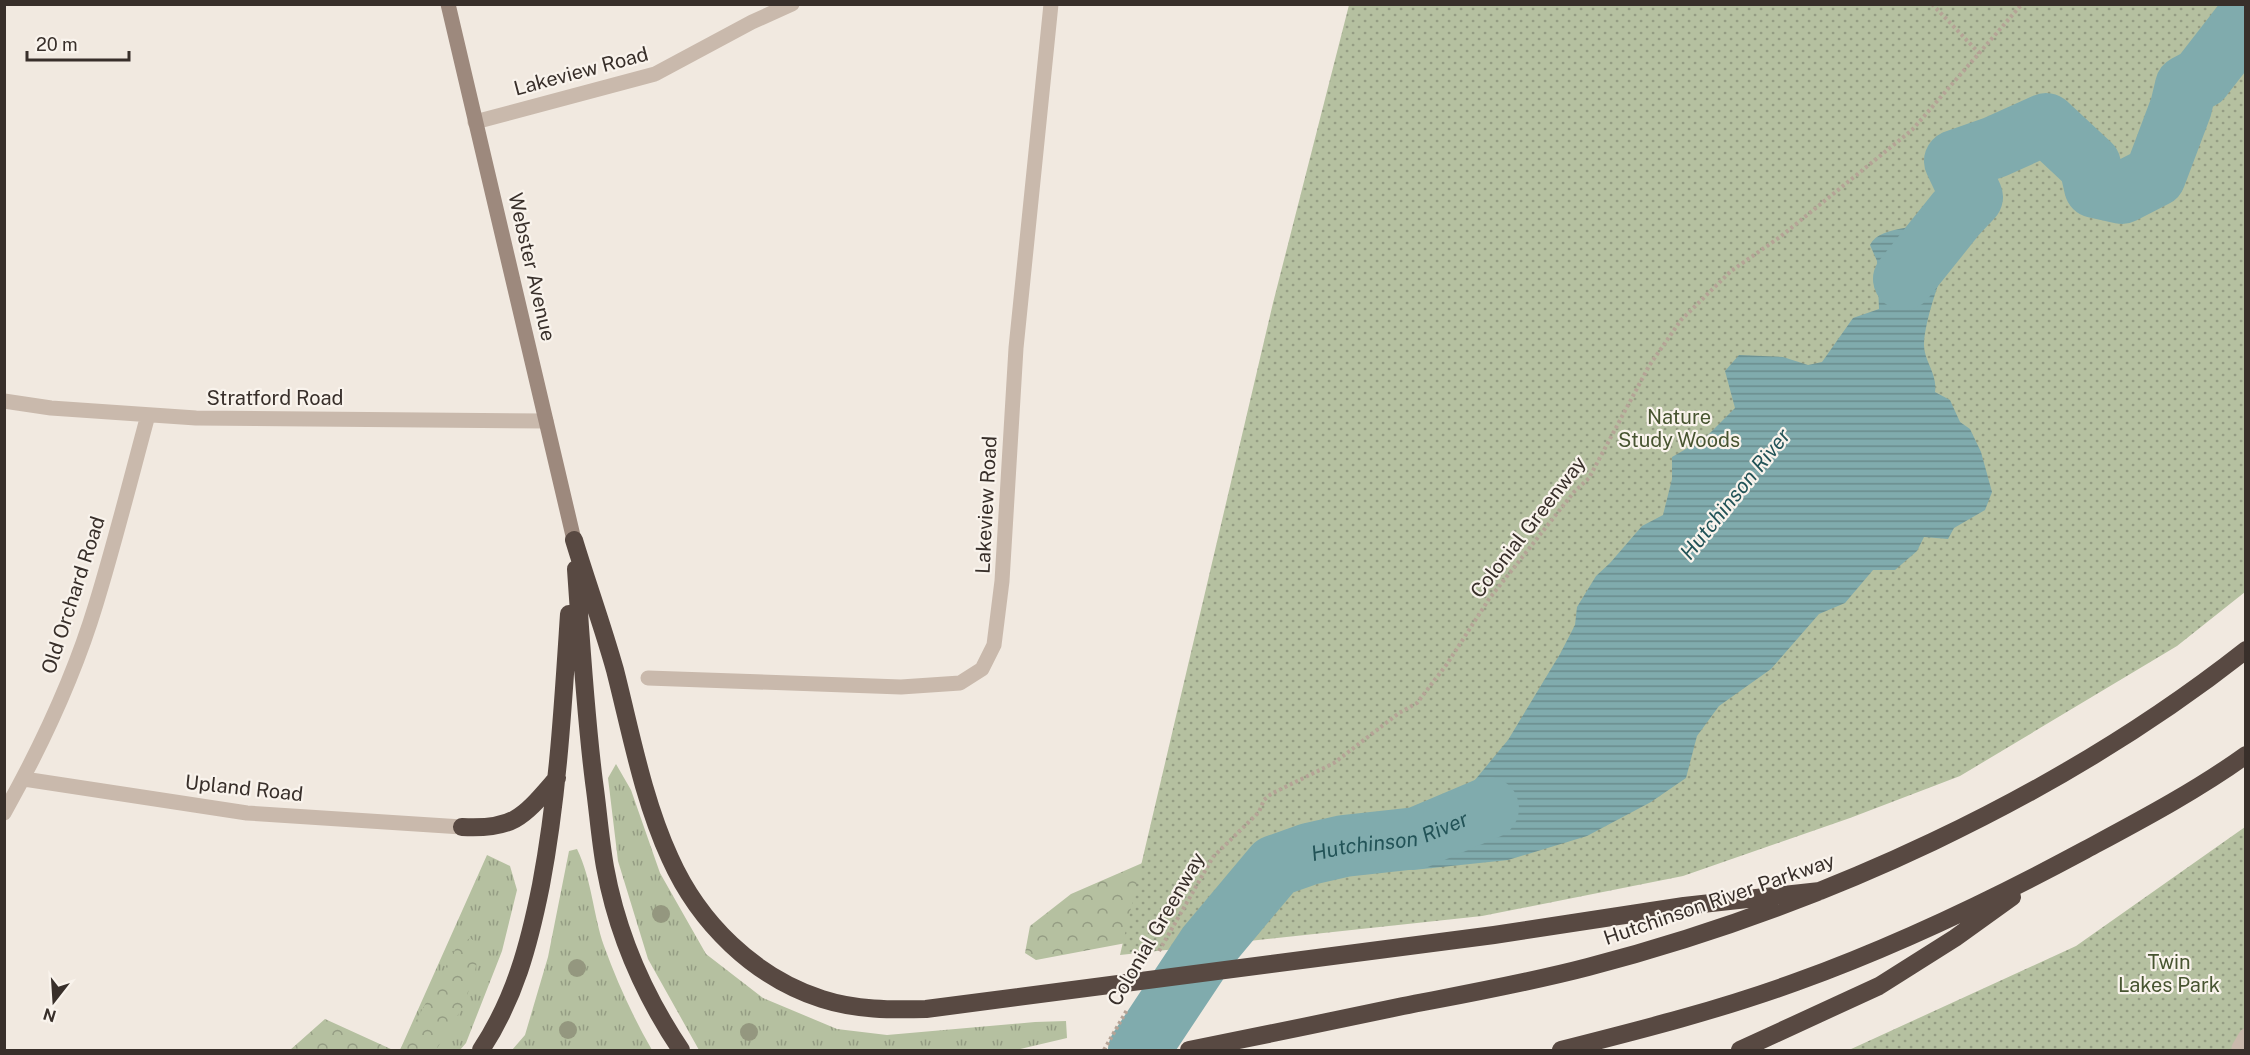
<svg xmlns="http://www.w3.org/2000/svg" width="2250" height="1055" font-family="'Public Sans',sans-serif">
	<style>
		.grass { fill: url(#grass-tufts) }
		.forest { fill: url(#forest-crowns) }
		.park { fill: url(#park-dots) }
		.water { fill: url(#water-rules) }
		.lines { fill: none; stroke-linecap: round; stroke-linejoin: round }
		.river { stroke: #80abad; stroke-width: 62 }
		.path { stroke: #b5a396; stroke-width: 4; stroke-dasharray: 3 3; stroke-linecap: butt }
		.lane { stroke: #c9b9ac; stroke-width: 15 }
		.street { stroke: #c9b9ac; stroke-width: 15 }
		.secondary { stroke: #9d897d; stroke-width: 15 }
		.highway { stroke: #584942; stroke-width: 18 }
		.tree { fill: #94977f }
		.labels { text-anchor: middle; dominant-baseline: central; stroke-width: 4.5; stroke-linejoin: round; paint-order: stroke }
		.street-label { font-size: 20px; fill: #382f2a; stroke: #f9f3ec }
		.park-label { font-size: 20px; fill: #475430; stroke: #f9f3ec }
		.water-label { font-size: 21px; font-style: italic; fill: #225357; stroke: #f9f3ec }
	</style>
	<defs>
		<pattern id="grass-tufts" width="24" height="20" patternUnits="userSpaceOnUse" patternTransform="scale(1.5)"><rect width="24" height="20" fill="#b5c0a0"/><path d="M3 7l-1-3M5 7V3M7 7l1-3M15 17l-1-3M17 17v-4M19 17l1-3" fill="none" stroke="#949c83"/></pattern>
		<pattern id="forest-crowns" width="20" height="18" patternUnits="userSpaceOnUse" patternTransform="scale(1.5)"><rect width="20" height="18" fill="#b5c0a0"/><path d="M2 6a3 3 0 1 1 6 0M12 15a3 3 0 1 1 6 0" fill="none" stroke="#949c83"/></pattern>
		<pattern id="park-dots" width="8" height="8" patternUnits="userSpaceOnUse" patternTransform="scale(1.5)"><rect width="8" height="8" fill="#b5c0a0"/><path d="M2 2h.1M6 6h.1" fill="none" stroke="#949c83" stroke-width="1.8" stroke-linecap="round"/></pattern>
		<pattern id="water-rules" width="6" height="5" patternUnits="userSpaceOnUse" patternTransform="scale(1.5)"><rect width="6" height="5" fill="#80abad"/><path d="M0 2.5h6" fill="none" stroke="#6a8c8d"/></pattern>
	</defs>
	<rect width="100%" height="100%" fill="#f1e9e0"/>
	<path class="grass" d="M616,764L631,790L660,873L706,954L763,998L837,1029L887,1035L1035,1022L1066,1021L1067,1038L1016,1050H699L648,959L618,861L608,778Z
		M577,849C592,880 593,914 604,946C617,982 633,1017 652,1050H512L525,1035L548,957L569,851Z
		M487,855L510,866L517,890L502,951L466,1043L460,1050H400Z"/>
	<path class="forest" d="M1216,831L1195,930L1036,960L1025,953L1030,926L1071,894Z
		M470,938L480,945L475,971L464,1005L436,1050H400L456,948Z
		M325,1019L393,1050H290Z"/>
	<path class="park" d="M1349,5H2245V592L2177,646L1960,776L1850,818L1683,876L1482,916L1120,955L1273,303Z
		M2245,827V1050H1849L2076,946Z"/>
	<path class="water" d="M1946,214H1956L1959,227C1948,259 1926,311 1924,343C1923,360 1938,374 1935,392L1950,400L1960,422L1970,429L1981,452L1992,492L1985,510L1954,528L1948,539L1924,537L1917,551L1895,570H1873L1845,603L1819,614L1771,669L1719,706L1697,736L1686,778L1651,802L1587,836L1508,860L1413,870L1384,866L1423,824L1465,792L1508,740L1560,654L1575,625L1577,607L1596,576L1610,563L1642,526L1663,515L1672,479V457L1705,438L1735,408L1725,371L1739,355L1783,357L1808,365L1822,362L1853,318L1879,309L1877,261L1870,245C1881,223 1925,232 1946,214Z"/>
	<g class="lines">
		<g class="river">
			<path d="M1904,279L1956,214L1972,197L1955,161L1995,147L2046,124L2090,165L2095,187L2122,193L2155,176L2181,107L2186,86L2201,78L2246,20"/>
			<path id="s1" d="M1139,1050L1208,946L1275,866L1309,854L1344,846L1417,838L1488,808"/>
		</g>
		<path class="path" d="M1932,4L1979,53
			M1159,951L1213,857L1259,812L1264,800L1271,794L1334,763L1399,713L1417,703L1447,664L1489,599L1574,492L1589,478L1649,366L1681,320L1731,271L1780,237L1912,130L2022,4
			M1104,1050L1127,1010"/>
		<path class="lane" d="M2239,1048L2246,1036"/>
		<path class="street" d="M475,122L655,74L752,22L792,4
			M4,401L51,408L196,418L546,421
			M648,678L901,687L960,683L982,669L994,645L1002,581L1016,348L1051,4
			M24,779L247,813L462,827
			M4,813C41,747 74,677 96,604C115,542 131,478 148,415"/>
		<path class="secondary" d="M448,4L574,540"/>
		<path class="highway" d="M574,540C587,583 603,627 615,670C631,733 643,799 670,858C699,923 754,977 822,999C856,1010 891,1010 926,1009L1494,935L1684,906L1820,891
			M576,569C581,640 585,711 594,782C598,810 600,839 605,867C617,933 644,995 681,1050
			M462,827C515,830 524,816 557,778
			M481,1050C515,998 529,945 541,885C558,795 563,705 569,614
			M1189,1050C1260,1036 1332,1021 1403,1006C1465,994 1527,983 1588,967C1819,907 2058,798 2246,650
			M1561,1050C1640,1030 1719,1010 1796,982C1896,946 1992,900 2085,850C2139,821 2196,791 2246,755
			M1740,1050L1879,986L1955,938L2012,897"/>
	</g>
	<g class="tree">
		<circle cx="661" cy="914" r="9"/>
		<circle cx="577" cy="968" r="9"/>
		<circle cx="568" cy="1030" r="9"/>
		<circle cx="749" cy="1032" r="9"/>
	</g>
	<g class="labels">
		<g class="street-label">
			<text transform="translate(581 71) rotate(-15)">Lakeview Road</text>
			<text transform="translate(532 267) rotate(77)">Webster Avenue</text>
			<text x="275" y="398">Stratford Road</text>
			<text transform="translate(986 505) rotate(-87)">Lakeview Road</text>
			<text transform="translate(1528 527) rotate(-52)">Colonial Greenway</text>
			<text transform="translate(73 595) rotate(-72)">Old Orchard Road</text>
			<text transform="translate(244 788) rotate(6)">Upland Road</text>
			<text transform="translate(1719 899) rotate(-19)">Hutchinson River Parkway</text>
			<text transform="translate(1156 929) rotate(-60)">Colonial Greenway</text>
		</g>
		<g class="park-label">
			<text x="1679" y="417">Nature<tspan x="1679" dy="23">Study Woods</tspan></text>
			<text x="2169" y="962">Twin<tspan x="2169" dy="23">Lakes Park</tspan></text>
		</g>
		<g class="water-label">
			<text transform="translate(1735 494) rotate(-51)">Hutchinson River</text>
			<text stroke="none"><textPath href="#s1" startOffset="348">Hutchinson River</textPath></text>
		</g>
	</g>
	<rect width="2250" height="1055" fill="none" stroke="#382f2a" stroke-width="12"/>
	<g transform="translate(54 1001) rotate(197)" stroke="#f9f3ec" stroke-width="4.5" paint-order="stroke">
	<path d="M0-4.5L10 22L0 15L-10 22Z" fill="#382f2a"/>
	<text y="-9" font-size="16" font-weight="bold" text-anchor="middle" fill="#382f2a">N</text>
	</g>
	<path d="M27 51v9h102v-9" fill="none" stroke="#382f2a" stroke-width="3"/>
	<text x="36" y="51" font-size="18" fill="#382f2a" stroke="#f9f3ec" stroke-width="4.5" paint-order="stroke">20 m</text>
</svg>
